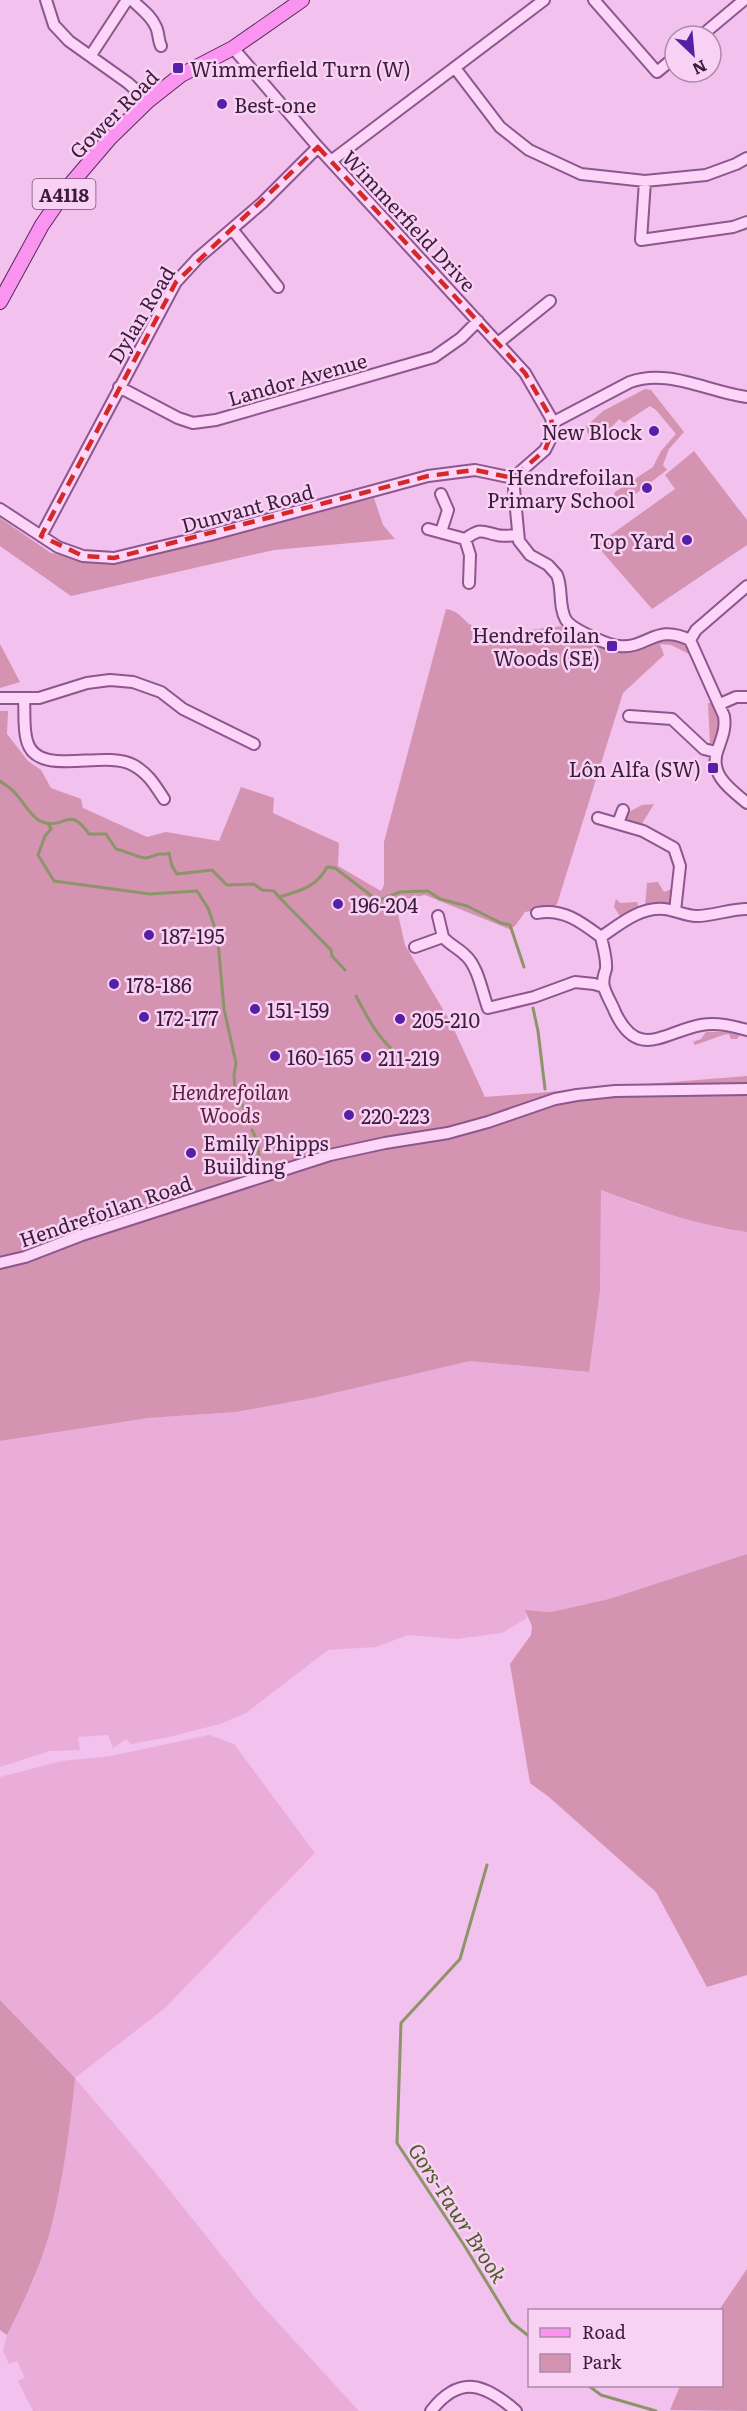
<svg xmlns="http://www.w3.org/2000/svg" width="747" height="2411" font-family="Literata,serif">
	<style>
		.farmland { fill: #eaadda }
		.green { fill: #d393b1 }
		.lines { fill: none; stroke-linecap: round; stroke-linejoin: round }
		.stream { stroke: #8d9469; stroke-width: 3 }
		.minor-casing { stroke: #8c568f; stroke-width: 14 }
		.major-casing { stroke: #562b5c; stroke-width: 16 }
		.minor { stroke: #fdd5f8; stroke-width: 10 }
		.major { stroke: #fb94f0; stroke-width: 14 }
		.marked { fill: none; stroke: #d62828; stroke-width: 4.5; stroke-dasharray: 12 8; stroke-linejoin: round }
		.poi-dot { fill: #561fa5; stroke: #f9d1f4; stroke-width: 2 }
		.labels { text-anchor: middle; dominant-baseline: central; stroke-width: 5; stroke-linejoin: round; paint-order: stroke }
		.shield { fill: #f9d1f4; stroke: #735274; stroke-width: 1.5 }
		.shield-label { font-size: 18px; font-weight: bold; fill: #3a1c3d }
		.poi-label { font-size: 20px; fill: #3a1c3d; stroke: #f9d1f4; text-anchor: start }
		.street-label { font-size: 20px; fill: #3a1c3d; stroke: #f9d1f4 }
		.park-label { font-size: 20px; font-style: italic; fill: #5c2034; stroke: #f9d1f4 }
		.water-label { font-size: 21px; font-style: italic; fill: #4c5e29; stroke: #f9d1f4 }
	</style>
	<rect width="100%" height="100%" fill="#f3c1ed"/>
	<path class="farmland" d="M601,1190L639,1205L722,1228L747,1232V1554L609,1599L551,1612L525,1610L527,1618L502,1633L457,1639L408,1635L376,1647L328,1650L246,1713L220,1724L169,1737L131,1744L126,1739L113,1748L108,1735L78,1737L80,1750L50,1751L0,1767V1441L148,1418L236,1412L313,1398L470,1361L588,1372L600,1291Z
		M209,1735L234,1744L315,1853L165,2008L75,2078L155,2172L258,2301L359,2411H33L18,2381L25,2378L17,2361L9,2364L3,2351L7,2335L34,2279L51,2229L75,2078L0,2000V1777L62,1761L111,1756Z"/>
	<path class="green" d="M645,389L651,390L684,432L669,449L663,465L667,470L617,508L613,499L615,492L653,467L661,451L676,434L656,410L650,406L624,423L619,419L607,432L593,440L584,428L603,411Z
		M694,451L747,520V545L652,609L598,547V544L675,489L665,475Z
		M374,498L383,525L395,539L274,550L71,596L0,546V518L51,553L104,564Z
		M446,609C462,612 461,620 473,626C494,637 540,628 564,626C577,637 600,651 618,651C647,652 673,618 693,656L671,645L660,644L664,655L623,693L557,904L552,908L525,912L515,926L509,929L425,895L395,901L405,945L451,1023L485,1097L747,1076V1232C697,1225 648,1208 601,1190L600,1291L589,1372L470,1361L313,1398L236,1412L148,1418L0,1441V711H8L7,734L28,761L41,770L51,788L81,799L83,808L147,837L166,832L219,841L241,787L274,798L273,813L339,843L338,866L381,891L384,885V842Z
		M0,644L20,682L0,688Z
		M708,703H712L719,721L715,742L710,744Z
		M654,804L640,827L626,821L627,813L642,805Z
		M658,882L664,892L672,889L669,904L645,907L647,883Z
		M616,899L620,903L637,902L639,910L622,919L614,907Z
		M706,1032H726L740,1035L737,1039H731L729,1034L723,1035L695,1045L693,1042L701,1039Z
		M747,1554V1975L707,1987L656,1892L549,1797L530,1783L510,1664L531,1635L532,1626L525,1610L551,1612L609,1599Z
		M0,2000L75,2078C70,2129 63,2179 51,2228C41,2266 24,2301 7,2335L0,2330Z
		M747,2269V2411L670,2410L680,2386H722V2310H719Z"/>
	<g class="lines">
		<path class="stream" d="M0,781C5,785 11,788 15,793C23,801 30,816 40,821C66,832 67,803 89,834H106L116,849C126,851 136,857 145,858C151,858 155,854 160,854C163,854 166,855 169,853L172,866L177,874L212,870L227,885L254,884L262,890L274,891L279,897C300,891 317,887 327,867L335,868L373,897
			M48,823L51,829L45,836L38,855L54,881L150,894L197,891L208,908L215,928
			M279,897L331,950L332,956L345,970
			M380,900L400,892L428,891L440,899L467,906L501,923L510,925L524,967
			M218,942L224,1009L236,1063L234,1075L235,1091L245,1110
			M356,996C367,1017 381,1045 403,1057
			M533,1008L538,1031L545,1089
			M252,1130L257,1140L260,1167
			M487,1865L460,1959L401,2023L397,2143L464,2245L511,2322L530,2337
			M589,2386L601,2395L656,2411"/>
		<defs>
			<path id="minor" d="M46,0L54,25L69,41L128,83L148,101
				M132,0C140,8 151,15 156,27C159,33 158,40 161,46
				M594,0L657,72L675,57
				M701,36L744,0
				M233,48L318,147L525,373L551,418L553,430L552,436L545,450L513,478L519,541L530,555L548,565L557,575C563,589 558,606 566,620C571,627 577,629 584,633C594,638 608,645 619,646C648,649 655,623 690,640L724,716C726,729 722,737 718,749C708,774 730,789 747,803
				M91,55L127,0
				M455,68L500,127L529,150L581,174L645,181L706,175L736,164L747,158
				M331,161L544,0
				M645,181L641,240L733,227L747,222
				M232,229L278,287
				M498,343L550,301
				M119,387L178,418L193,423L216,420L434,357L461,338L478,321
				M552,423L630,382C668,368 708,392 747,397
				M0,509L58,547L83,556L114,558L210,535L428,476L475,470L513,478
				M428,529L465,539
				M441,532L448,510L441,494
				M41,536L176,282L198,258L262,203L318,147
				M469,583L470,555L465,539C481,528 480,531 497,535C503,537 511,535 517,535
				M690,640L696,630L747,586
				M0,698H39L87,683L110,680L133,682L161,692L183,709L254,744
				M24,699C25,712 23,728 27,741C37,779 104,749 133,765C148,773 155,785 164,799
				M720,704L736,697H747
				M629,716L672,719L704,749L716,752
				M598,818L643,831L674,848L680,866L675,911
				M618,823L623,810
				M537,913C563,908 581,922 601,937C603,946 607,959 606,969C604,975 602,980 604,987C606,995 612,1004 615,1012C638,1061 664,1032 701,1025C717,1022 732,1026 747,1030
				M443,937C450,945 458,948 465,955C478,966 482,992 488,1008L534,997L575,982L594,984L604,987
				M601,937C620,924 640,907 664,909C675,910 686,916 696,916C714,916 729,909 747,909
				M415,947L443,937L438,916
				M0,1263L25,1257L82,1235L330,1155L385,1143L448,1133L488,1122L555,1099L577,1095L615,1091L747,1089
				M431,2411C460,2374 485,2384 516,2411"/>
			<path id="major" d="M0,302L42,225L69,186L110,138L148,101L181,75L233,48L302,0"/>
		</defs>
		<use href="#minor" class="minor-casing"/>
		<use href="#major" class="major-casing"/>
		<use href="#minor" class="minor"/>
		<use href="#major" class="major"/>
	</g>
	<path class="marked" d="M318,147L525,373L551,418L553,430L545,450L513,478L475,470L428,476L114,558L83,556L41,536L176,282Z"/>
	<g class="poi-dot">
		<rect x="172" y="62" width="12" height="12" rx="3"/>
		<circle cx="222" cy="104" r="6"/>
		<circle cx="654" cy="431" r="6"/>
		<circle cx="647" cy="488" r="6"/>
		<circle cx="687" cy="540" r="6"/>
		<rect x="606" y="640" width="12" height="12" rx="3"/>
		<rect x="707" y="762" width="12" height="12" rx="3"/>
		<circle cx="338" cy="904" r="6"/>
		<circle cx="149" cy="935" r="6"/>
		<circle cx="114" cy="984" r="6"/>
		<circle cx="255" cy="1009" r="6"/>
		<circle cx="144" cy="1017" r="6"/>
		<circle cx="400" cy="1019" r="6"/>
		<circle cx="275" cy="1056" r="6"/>
		<circle cx="366" cy="1057" r="6"/>
		<circle cx="349" cy="1115" r="6"/>
		<circle cx="191" cy="1153" r="6"/>
	</g>
	<g class="labels">
		<rect class="shield" x="32.5" y="179" width="63" height="30" rx="4.5"/>
		<g class="shield-label">
			<text x="64" y="194">A4118</text>
		</g>
		<g class="poi-label">
			<text x="190" y="68">Wimmerfield Turn (W)</text>
			<text x="234" y="104">Best-one</text>
			<text x="642" y="431" text-anchor="end">New Block</text>
			<text x="635" y="476" text-anchor="end">Hendrefoilan<tspan x="635" dy="23">Primary School</tspan></text>
			<text x="675" y="540" text-anchor="end">Top Yard</text>
			<text x="600" y="634" text-anchor="end">Hendrefoilan<tspan x="600" dy="23">Woods (SE)</tspan></text>
			<text x="701" y="768" text-anchor="end">Lôn Alfa (SW)</text>
			<text x="350" y="904">196-204</text>
			<text x="161" y="935">187-195</text>
			<text x="126" y="984">178-186</text>
			<text x="267" y="1009">151-159</text>
			<text x="156" y="1017">172-177</text>
			<text x="412" y="1019">205-210</text>
			<text x="287" y="1056">160-165</text>
			<text x="378" y="1057">211-219</text>
			<text x="361" y="1115">220-223</text>
			<text x="203" y="1142">Emily Phipps<tspan x="203" dy="23">Building</tspan></text>
		</g>
		<g class="street-label">
			<text transform="translate(113 113) rotate(-45)">Gower Road</text>
			<text transform="translate(410 220) rotate(47)">Wimmerfield Drive</text>
			<text transform="translate(140 314) rotate(-59)">Dylan Road</text>
			<text transform="translate(297 378) rotate(-16)">Landor Avenue</text>
			<text transform="translate(247 507) rotate(-15)">Dunvant Road</text>
			<text transform="translate(105 1210) rotate(-19)">Hendrefoilan Road</text>
		</g>
		<g class="park-label">
			<text x="230" y="1091">Hendrefoilan<tspan x="230" dy="23">Woods</tspan></text>
		</g>
		<g class="water-label">
			<text transform="translate(459 2212) rotate(57)">Gors-Fawr Brook</text>
		</g>
	</g>
	<rect x="528" y="2309" width="195" height="78" fill="#f9d1f4" stroke="#ad89ab" stroke-width="1.5"/>
	<rect x="540" y="2328" width="30" height="9" fill="#fb94f0" stroke="#ad89ab" stroke-width="1.5"/>
	<text x="582" y="2339" font-size="18" fill="#3a1c3d">Road</text>
	<rect x="540" y="2354" width="30" height="18" fill="#d393b1" stroke="#ad89ab" stroke-width="1.5"/>
	<text x="582" y="2369" font-size="18" fill="#3a1c3d">Park</text>
	<g transform="translate(693 54) rotate(154)"><circle r="28" fill="#f9d1f4" stroke="#ad89ab" stroke-width="1.5"/>
	<path d="M0-4.5L10 22L0 15L-10 22Z" fill="#561fa5"/>
	<text y="-9" font-size="16" font-weight="bold" text-anchor="middle" fill="#3a1c3d">N</text>
	</g>
</svg>
